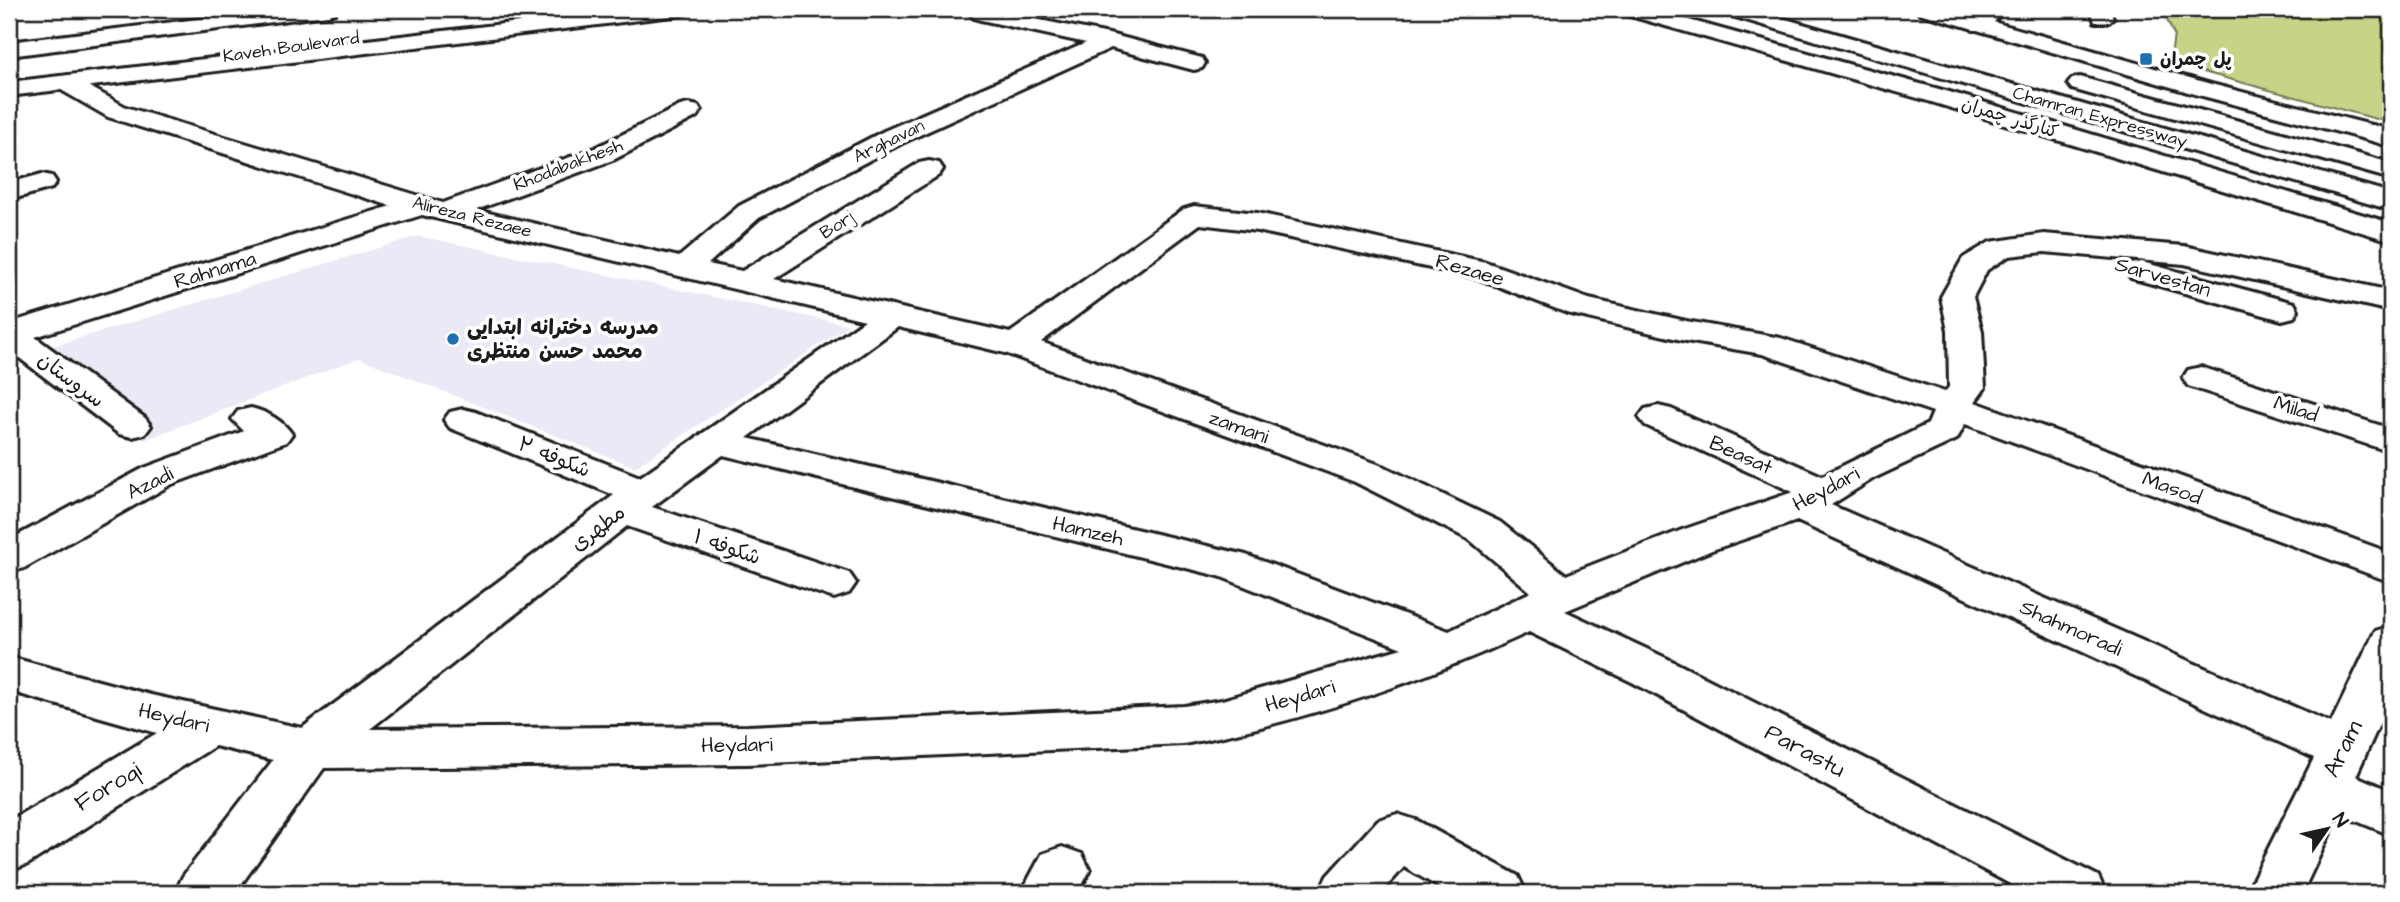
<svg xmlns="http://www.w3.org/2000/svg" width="2400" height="902" font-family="'Architects Daughter','Playpen Sans Arabic',sans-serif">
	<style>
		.built { fill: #ece8f6 }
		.green { fill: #c7d386; stroke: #727851; stroke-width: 2 }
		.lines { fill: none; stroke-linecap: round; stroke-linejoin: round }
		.minor-casing { stroke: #1c1c1c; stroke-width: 6 }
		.primary-casing { stroke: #1c1c1c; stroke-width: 6 }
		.trunk-casing { stroke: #1c1c1c; stroke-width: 6 }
		.minor { fill: #fff; fill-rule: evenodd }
		.primary { fill: #fff; fill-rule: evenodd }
		.trunk { fill: #fff; fill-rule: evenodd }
		.poi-dot { fill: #1f6fb2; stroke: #fff; stroke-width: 2.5 }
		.labels { text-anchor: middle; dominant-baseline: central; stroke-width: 7; stroke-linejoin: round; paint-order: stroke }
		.far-street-label { font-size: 18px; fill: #1c1c1c; stroke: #fff }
		.far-poi-label { font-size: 18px; font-weight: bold; fill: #1c1c1c; stroke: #fff; text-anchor: start }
		.street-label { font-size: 21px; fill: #1c1c1c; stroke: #fff }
		.poi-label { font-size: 21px; font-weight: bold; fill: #1c1c1c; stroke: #fff; text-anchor: start }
		.near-street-label { font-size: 24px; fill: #1c1c1c; stroke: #fff }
	</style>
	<rect width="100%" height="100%" fill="#fff"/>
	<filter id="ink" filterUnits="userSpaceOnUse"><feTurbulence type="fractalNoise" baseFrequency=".0143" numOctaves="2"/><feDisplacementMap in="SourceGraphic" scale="14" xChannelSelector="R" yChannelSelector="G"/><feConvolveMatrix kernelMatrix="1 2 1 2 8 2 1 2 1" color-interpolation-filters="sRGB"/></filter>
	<g filter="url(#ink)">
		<path class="built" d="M418,236L849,325L635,467L359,358L144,440L33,352Z"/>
		<path class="green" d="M2162,9H2391V123L2170,63L2174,35Z"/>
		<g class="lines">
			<defs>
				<path id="minor" d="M986,9L1109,34L1202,58L1205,63L1202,68L1194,70L1111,48L902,143L759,218L708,264L742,271L919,163L929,161L939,163L943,169L939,175L774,279L1010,333L1184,209L1194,206L1257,213L1486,262L1589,299L1686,321L1781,338L1945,392L1949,387L1948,331L1941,297L1963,258L1990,242L2044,234L2184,246L2391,291V311L2184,264L2044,252L2009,256L1987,270L1973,297L1982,331L1985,388L1975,402L2391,553V582L1965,424L1957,439L1874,478L1831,505L2331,723L2375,631L2391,626V698L2356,776L2391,791V835L2339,814L2302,893H2246L2314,758L1797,521L1712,550L1565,611L1666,658L2098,876L2106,893H2027L1632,682L1529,632C1421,682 1300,722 1184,744L748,764L324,768L235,893H175L183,876L273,760L215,746L28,864L9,871V821L157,733L9,691V657L151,695L302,728L614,495L450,428L444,420L450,412L463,409L476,412L640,477L865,320L422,215L35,337L145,418L151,426L145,434L132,437L119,434L9,350V323L391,206L108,117L56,87L52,82L56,77H72L126,107L443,203L595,148L680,106L689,104L698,106L701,111L698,116L613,160L476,210L679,257L739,206L884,131L1086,43L981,20L974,18L970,14L974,10ZM1200,224L1257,231L1477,278L1567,313L1686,341L1762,354L1933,412L1928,424L1822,476L1671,409L1658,406L1645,409L1639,417L1645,425L1793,492L1682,530L1566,575L1500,522L1383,466L1041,342ZM898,327L1005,353L1355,482L1470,540L1531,592L1449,631L1246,555L747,438ZM723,455L1219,576L1402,648L1222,700L1184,706L748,726L370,729L627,526L819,593L834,598L849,593L856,583L849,573L652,507Z
					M1970,9H1993L1999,15L1989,30H1973L1970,25L1976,16Z
					M2090,9H2110L2113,18L2109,22H2095Z
					M42,174L52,176L56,182L52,188L9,200V183Z
					M2142,262L2294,303L2298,310L2294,317L2282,320L2131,278L2126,271L2131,264Z
					M2201,367L2391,429V452L2188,386L2183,378L2188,370Z
					M251,408C267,412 282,420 292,434L286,442L172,484L24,568L9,572V540L144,468L244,431L232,419L238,411Z
					M1397,814L1416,820L1518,876L1526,893H1449L1404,867L1381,893H1319L1327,876L1378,820Z
					M1062,847L1082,854L1090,870L1078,893H1021L1042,854Z"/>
				<path id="primary" d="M280,9H338L335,13L328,15L9,56V42Z
					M630,9H691L688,13L681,15L9,96V82Z
					M1617,9H1649L1946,91L2391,223V241L1928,101L1620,13Z
					M1916,9H1948L2211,84L2391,130V146L2195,94L1919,13Z"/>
				<path id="trunk" d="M1719,9H1751L2391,193V210L1722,13Z
					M2080,77L2391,163V179L2072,89L2068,84L2072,79Z
					M2373,125L2391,131V147L2364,138L2360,133L2364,128Z"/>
			</defs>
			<use href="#minor" class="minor-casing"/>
			<use href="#primary" class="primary-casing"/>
			<use href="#trunk" class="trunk-casing"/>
			<use href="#minor" class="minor"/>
			<use href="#primary" class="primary"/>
			<use href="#trunk" class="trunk"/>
		</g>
	</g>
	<g class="poi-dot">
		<rect x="2139" y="52" width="14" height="14" rx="3.5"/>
		<circle cx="453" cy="339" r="7"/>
	</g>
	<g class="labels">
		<g class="far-street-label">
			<text transform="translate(291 47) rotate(-8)">Kaveh Boulevard</text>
			<text transform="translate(2100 117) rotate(16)">Chamran Expressway</text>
			<text transform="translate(2010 118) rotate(17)">کنارگذر چمران</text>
			<text transform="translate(889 141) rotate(-26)">Arghavan</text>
			<text transform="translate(568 165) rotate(-21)">Khodabakhesh</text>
			<text transform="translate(472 217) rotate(14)">Alireza Rezaee</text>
			<text transform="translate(837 225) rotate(-32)">Borj</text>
		</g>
		<g class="far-poi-label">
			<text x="2160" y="59">پل چمران</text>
		</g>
		<g class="street-label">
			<text transform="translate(215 270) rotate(-17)">Rahnama</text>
			<text transform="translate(1470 270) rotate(16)">Rezaee</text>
			<text transform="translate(2163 277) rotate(16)">Sarvestan</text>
			<text transform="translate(71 380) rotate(37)">سروستان</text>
			<text transform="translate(2296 409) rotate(18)">Milad</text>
			<text transform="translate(1239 427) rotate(20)">zamani</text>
			<text transform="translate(1741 455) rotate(24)">Beasat</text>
			<text transform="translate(554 457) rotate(22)">شکوفه ۲</text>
			<text transform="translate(150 483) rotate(-26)">Azadi</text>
			<text transform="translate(2172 488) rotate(20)">Masod</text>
			<text transform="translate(1826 489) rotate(-28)">Heydari</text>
			<text transform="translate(598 528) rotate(-37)">مطهری</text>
			<text transform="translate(1088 531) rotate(13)">Hamzeh</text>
			<text transform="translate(727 547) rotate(19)">شکوفه ۱</text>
			<text transform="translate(2071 628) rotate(24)">Shahmoradi</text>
			<text transform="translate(1300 696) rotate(-16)">Heydari</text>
			<text transform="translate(174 718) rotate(13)">Heydari</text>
			<text transform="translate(737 745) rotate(-1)">Heydari</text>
		</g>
		<g class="poi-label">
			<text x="467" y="327">مدرسه دخترانه ابتدایی<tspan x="467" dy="24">محمد حسن منتظری</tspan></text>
		</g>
		<g class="near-street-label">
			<text transform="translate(2343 749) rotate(-64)">Aram</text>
			<text transform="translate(1805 751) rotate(28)">Parastu</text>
			<text transform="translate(108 787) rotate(-31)">Foroqi</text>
		</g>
	</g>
	<rect width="2400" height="902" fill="none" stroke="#fff" stroke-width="35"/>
	<rect x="18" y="18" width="2365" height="867" fill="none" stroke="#1c1c1c" stroke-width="2.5" filter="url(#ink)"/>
	<g transform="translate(2327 829) rotate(56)" stroke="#ffffff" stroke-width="5" paint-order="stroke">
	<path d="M0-5L12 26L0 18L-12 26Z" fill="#1c1c1c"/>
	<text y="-10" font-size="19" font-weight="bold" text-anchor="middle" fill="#1c1c1c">N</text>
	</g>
</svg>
